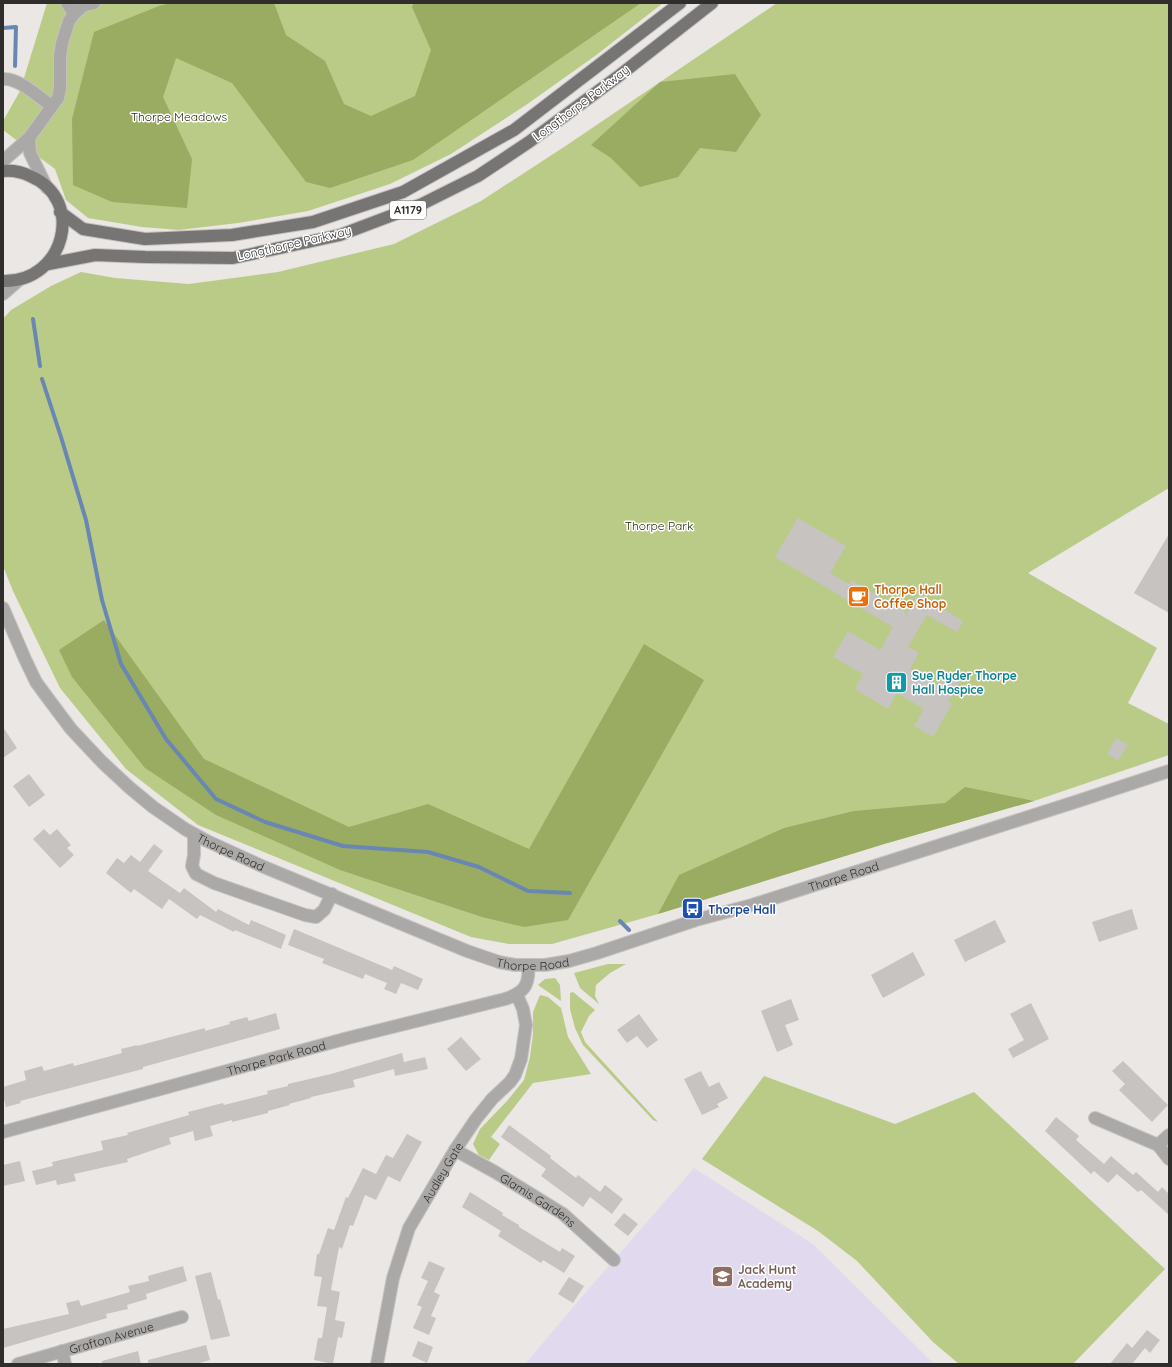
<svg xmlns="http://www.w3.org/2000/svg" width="1172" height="1367" font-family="Quicksand,sans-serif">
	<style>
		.industrial { fill: #e1daef }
		.green { fill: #bacb87 }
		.forest { fill: #99ac61 }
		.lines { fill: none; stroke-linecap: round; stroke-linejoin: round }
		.stream { stroke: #6a87b3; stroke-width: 4 }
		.building { fill: #c6c3c1 }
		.minor-casing { stroke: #c5c2c0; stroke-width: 14 }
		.major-casing { stroke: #c5c2c0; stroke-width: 14 }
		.minor { stroke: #aaa9a8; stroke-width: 12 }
		.major { stroke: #777474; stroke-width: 12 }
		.labels { text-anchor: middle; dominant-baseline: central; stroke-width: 3; stroke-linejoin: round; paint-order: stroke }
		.shield { fill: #fff; stroke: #6d6d6c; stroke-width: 1 }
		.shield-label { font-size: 11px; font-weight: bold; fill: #2f2e2d }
		.street-label { font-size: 12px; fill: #2f2e2d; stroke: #fff }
		.park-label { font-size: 12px; fill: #262d0c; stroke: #fff }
		.food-label { font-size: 12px; font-weight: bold; fill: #c56008; stroke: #fff; text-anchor: start }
		.culture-label { font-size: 12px; font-weight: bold; fill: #0d838f; stroke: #fff; text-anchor: start }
		.transit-label { font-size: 12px; font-weight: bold; fill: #164399; stroke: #fff; text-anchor: start }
		.education-label { font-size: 12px; font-weight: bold; fill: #785e54; stroke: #fff; text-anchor: start }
	</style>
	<rect width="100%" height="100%" fill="#eae7e5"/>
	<path class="industrial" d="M694,1168L813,1244L934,1364H525L586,1292Z"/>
	<path class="green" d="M47,3H663L595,56L526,105L451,154L390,184L308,211L238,223L179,230L142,227L88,218L66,200L55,169L3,130V121L20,91Z
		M777,3H1169V488L1028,573L1157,648L1128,703L1169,724V755L1034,801L884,844L658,914L552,944H509L471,937L198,825L126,769L60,688L13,591L3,566V319L11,310L51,286L81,272L115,278L189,284L278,272L394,244L481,201L567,145Z
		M608,964H626L610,973L596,985L595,996L599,1004L580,988L574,973Z
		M555,978L560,985L561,1001L538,985L545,979Z
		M573,992L595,1010L589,1016L581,1032L585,1042L658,1122L653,1120L583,1045L575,1028L570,1009V993Z
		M540,995L548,997L561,1008L568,1037L591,1074L533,1083L491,1137L500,1144L489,1160L479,1155L473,1144L480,1129L507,1101L524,1080L530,1057L533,1034V1012Z
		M764,1076L895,1124L974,1092L1165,1269L1073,1364H959L933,1342L857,1261L818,1231L702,1159Z"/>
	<path class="forest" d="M170,3H274L286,35L325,61L344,104L371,116L415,96L431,50L412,7L414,3H641L413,160L330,188L306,182L232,83L176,58L163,97L192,159L187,208L112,202L73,185L72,119L94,32L159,6Z
		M735,74L761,115L736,152L700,148L678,177L640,187L611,158L591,145L660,82Z
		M104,620L204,759L349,827L428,804L529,849L644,644L704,680L568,920L524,927L482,917L340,870L216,815L145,768L72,677L59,650Z
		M965,787L1034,801L884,844L658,914L679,875L784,828L854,811L945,803Z"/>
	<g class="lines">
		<path class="stream" d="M3,28L16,27L15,66
			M33,319L40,366
			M42,379L61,437L86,520L102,600L121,664L166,739L216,799L265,822L343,846L428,852L479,867L528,891L570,893
			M620,921L629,930"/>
	</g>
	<path class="building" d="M798,518L846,546L830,573L849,584L852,580L907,613L918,594L963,621L957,632L927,615L908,647L919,653L910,669L939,685L946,672L961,680L948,702L952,704L933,737L914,726L924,709L897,693L888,709L855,689L863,674L833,657L848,631L880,650L893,627L775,557Z
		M1169,534V613L1134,593Z
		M3,727L17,748L3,758Z
		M1116,738L1128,745L1118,760L1107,754Z
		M29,774L45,795L29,807L13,786Z
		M44,829L50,835L57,829L71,845L67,848L74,855L60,868L33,839Z
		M154,844L163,851L148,871L180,893L184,888L216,912L218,909L249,925L251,920L286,935L281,949L235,930L234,932L200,915L197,919L169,899L162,909L134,889L131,893L106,873L117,858L124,863L131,855L140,862Z
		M1132,909L1138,929L1099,942L1092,922Z
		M995,920L1006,942L965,962L954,940Z
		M294,929L392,970L394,966L423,979L418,990L401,983L396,994L384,989L387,983L365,974L363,979L322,963L324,959L288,945Z
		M913,952L925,975L883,998L871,975Z
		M791,999L799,1020L785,1025L793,1045L777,1052L761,1011Z
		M1031,1003L1049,1039L1013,1058L1008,1049L1024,1040L1010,1014Z
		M276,1013L280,1029L143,1067V1069L20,1101L21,1103L6,1107L3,1095V1087L26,1080L24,1071L42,1066L44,1071L73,1063L74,1066L122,1053L121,1049L137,1045V1046L205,1028V1031L230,1024L229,1022L247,1017L249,1021Z
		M639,1014L658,1040L647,1048L637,1036L627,1043L617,1030Z
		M461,1037L481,1059L466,1071L447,1049Z
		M402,1053L404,1062L425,1057L428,1069L395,1076L394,1069L353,1080L355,1087L311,1097V1098L289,1104L290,1105L268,1111V1113L232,1122V1120L210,1126L213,1136L195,1141L193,1131L169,1138L171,1144L127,1159L128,1162L74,1174L76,1181L57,1185L56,1180L36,1185L32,1171L53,1166L52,1162L103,1150L101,1141L128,1135L127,1133L189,1115L188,1112L223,1103L224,1105L268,1094L267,1091L288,1086V1084L331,1074Z
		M1123,1061L1168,1105L1152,1122L1119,1090L1125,1084L1112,1071Z
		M701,1071L709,1087L719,1082L728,1098L717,1104L719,1107L702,1115L684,1079Z
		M1056,1117L1079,1136L1076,1140L1104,1164L1111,1156L1133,1175L1136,1172L1158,1192L1162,1187L1169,1194V1215L1141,1190L1138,1192L1117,1174L1108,1183L1094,1171L1091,1174L1045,1131Z
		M509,1125L551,1156L550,1158L576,1178L578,1175L600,1192L605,1185L623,1199L612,1214L590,1197L583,1207L541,1176L546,1169L501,1137Z
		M407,1134L422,1142L400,1182L388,1176L376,1200L365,1195L353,1226L350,1225L342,1249L339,1247L331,1290L340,1292L335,1320L345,1322L342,1338L338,1337L333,1364L314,1360L318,1338H322L327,1307L317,1306L322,1277L314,1276L317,1254H319L328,1228L334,1230L346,1197L348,1198L363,1168L376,1174L386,1155L393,1158Z
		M20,1161L25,1181L3,1186V1165Z
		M470,1192L503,1213L502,1215L519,1225V1227L560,1252L562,1248L575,1256L564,1273L543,1260L541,1263L498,1236L501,1231L462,1207Z
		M624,1213L638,1224L628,1236L614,1225Z
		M429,1261L445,1268L434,1292L440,1295L431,1316L436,1318L429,1335L413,1328L422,1307L417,1305L428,1281L421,1278Z
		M183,1266L187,1281L146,1294L147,1299L127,1305L128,1309L106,1314L107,1318L3,1348V1329L69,1314L66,1303L79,1300L81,1306L130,1292L128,1286L149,1281L148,1276Z
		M211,1272L218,1300L220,1299L230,1336L211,1340L195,1276Z
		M569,1277L584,1286L573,1303L558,1294Z
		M1147,1330L1160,1340L1150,1353L1145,1348L1132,1364H1110L1127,1343L1132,1348Z
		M418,1341L433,1347L427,1363L412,1356Z
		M206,1345L210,1360L196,1364H148V1360Z
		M138,1351L141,1364H102V1361Z"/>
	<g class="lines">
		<defs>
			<g id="minor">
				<path d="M67,3L74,14"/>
				<path d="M3,79C19,78 38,96 51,106"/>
				<path d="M29,138L30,153L47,188"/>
				<path d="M3,161L29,138L58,98L60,88V56L62,43L69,21L74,14L84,5L94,3"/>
				<path d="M3,294L19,280"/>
				<path id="s1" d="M3,608L25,659L36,682L47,697L71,729L102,762L130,788L153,807L185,829L207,841L264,867L467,951L499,962L515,965H545L569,961L597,953L696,920L752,905L1075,802L1169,771"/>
				<path d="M194,835V855L192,866L196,874L214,883L305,915L316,917L324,910L332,894"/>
				<path d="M1095,1118L1158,1145L1169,1159"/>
				<path id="s2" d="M3,1132L348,1038L505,999C524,993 530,985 528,965"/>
				<path d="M1158,1145L1169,1135"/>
				<path id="s3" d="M455,1150L495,1172L563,1214L614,1260"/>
				<path d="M62,1351L65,1364"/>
				<path id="s4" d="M18,1364L182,1317"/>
				<path id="s5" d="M377,1364L393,1278L409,1228L455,1150L476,1119L492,1099L510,1082L515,1075L521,1059L526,1025L523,1009L517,995"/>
			</g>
			<path id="major" d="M3,171C12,170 22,172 30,176C86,199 65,283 3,281
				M60,212L83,229L145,239L232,235L313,222L403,192L514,130L680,3
				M48,264L95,255L145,257L233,258L340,235L422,204L478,176L529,142L620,75L712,3"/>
		</defs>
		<use href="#minor" class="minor-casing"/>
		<use href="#major" class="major-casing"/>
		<use href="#minor" class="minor"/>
		<use href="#major" class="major"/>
	</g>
	<defs>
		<symbol id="cafe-square" viewBox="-11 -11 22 22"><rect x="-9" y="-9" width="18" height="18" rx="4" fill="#e8710a" stroke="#fff"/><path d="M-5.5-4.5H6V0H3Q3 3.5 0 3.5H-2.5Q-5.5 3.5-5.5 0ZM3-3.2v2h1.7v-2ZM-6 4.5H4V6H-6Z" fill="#fff"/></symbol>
		<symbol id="building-square" viewBox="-11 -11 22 22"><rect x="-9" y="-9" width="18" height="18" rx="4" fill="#0f9aa8" stroke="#fff"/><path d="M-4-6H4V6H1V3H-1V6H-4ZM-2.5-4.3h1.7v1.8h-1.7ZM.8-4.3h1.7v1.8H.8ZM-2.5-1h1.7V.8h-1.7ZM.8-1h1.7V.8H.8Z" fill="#fff"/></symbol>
		<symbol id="bus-square" viewBox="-11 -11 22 22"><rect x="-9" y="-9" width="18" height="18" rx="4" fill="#1a4fb4" stroke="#fff"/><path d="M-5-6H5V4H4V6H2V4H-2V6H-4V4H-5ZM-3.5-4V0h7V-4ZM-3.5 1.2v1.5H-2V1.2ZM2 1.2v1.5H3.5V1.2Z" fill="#fff"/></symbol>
		<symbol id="school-square" viewBox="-11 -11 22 22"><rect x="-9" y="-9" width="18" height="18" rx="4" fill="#8d6e63" stroke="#fff"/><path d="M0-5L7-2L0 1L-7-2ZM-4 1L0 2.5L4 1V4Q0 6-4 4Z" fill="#fff"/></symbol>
	</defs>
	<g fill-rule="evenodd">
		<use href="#cafe-square" x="846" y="584" width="25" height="25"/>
		<use href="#building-square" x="884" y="670" width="25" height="25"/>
		<use href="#bus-square" x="680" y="896" width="25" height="25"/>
		<use href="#school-square" x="710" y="1264" width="25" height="25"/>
	</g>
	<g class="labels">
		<rect class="shield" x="390" y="201" width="36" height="18" rx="3"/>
		<g class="shield-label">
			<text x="408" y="210">A1179</text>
		</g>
		<g class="street-label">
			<text transform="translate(581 103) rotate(-37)">Longthorpe Parkway</text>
			<text transform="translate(294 243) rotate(-13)">Longthorpe Parkway</text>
			<text stroke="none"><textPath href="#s1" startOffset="343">Thorpe Road</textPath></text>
			<text stroke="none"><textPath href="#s1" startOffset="991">Thorpe Road</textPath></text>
			<text stroke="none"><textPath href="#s1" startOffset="667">Thorpe Road</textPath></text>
			<text stroke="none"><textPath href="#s2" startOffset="283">Thorpe Park Road</textPath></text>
			<text stroke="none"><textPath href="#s5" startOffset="205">Audley Gate</textPath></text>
			<text stroke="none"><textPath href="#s3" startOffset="97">Glamis Gardens</textPath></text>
			<text stroke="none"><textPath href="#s4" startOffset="97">Grafton Avenue</textPath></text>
		</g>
		<g class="park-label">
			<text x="179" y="116">Thorpe Meadows</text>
			<text x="659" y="525">Thorpe Park</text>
		</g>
		<g class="food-label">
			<text x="874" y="589">Thorpe Hall<tspan x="874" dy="14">Coffee Shop</tspan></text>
		</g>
		<g class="culture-label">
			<text x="912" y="675">Sue Ryder Thorpe<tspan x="912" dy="14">Hall Hospice</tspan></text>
		</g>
		<g class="transit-label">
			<text x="708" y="909">Thorpe Hall</text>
		</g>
		<g class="education-label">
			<text x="738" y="1269">Jack Hunt<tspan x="738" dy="14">Academy</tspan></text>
		</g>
	</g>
	<rect width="1172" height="1367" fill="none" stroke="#2f2e2d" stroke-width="8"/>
</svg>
